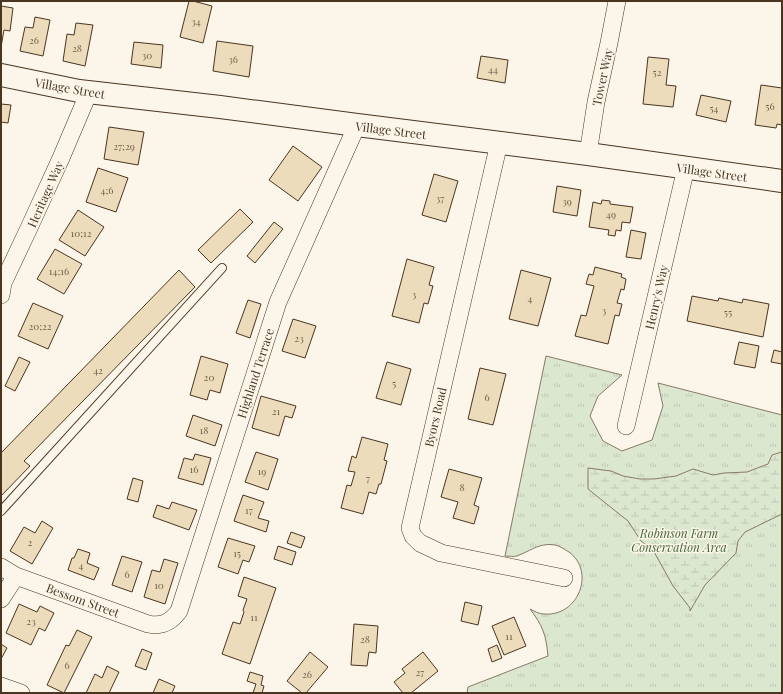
<svg xmlns="http://www.w3.org/2000/svg" width="783" height="694" font-family="'Playfair Display',serif">
	<style>
		.grass { fill: url(#grass-tufts); stroke: #887966 }
		.wetland { fill: url(#wetland-marsh); stroke: #887966 }
		.building { fill: #ecdcbc; stroke: #4a3520 }
		.lines { fill: none; stroke-linecap: round; stroke-linejoin: round }
		.service-casing { stroke: #4a3520; stroke-width: 10 }
		.minor-casing { stroke: #4a3520; stroke-width: 18 }
		.secondary-casing { stroke: #4a3520; stroke-width: 24 }
		.service { stroke: #fbf6e9; stroke-width: 8 }
		.minor { stroke: #fbf6e9; stroke-width: 17 }
		.secondary { stroke: #fbf6e9; stroke-width: 22 }
		.labels { text-anchor: middle; dominant-baseline: central; stroke-width: 3; stroke-linejoin: round; paint-order: stroke }
		.number-label { font-size: 10px; fill: #725f47 }
		.street-label { font-size: 12px; fill: #4a3520; stroke: #fbf6e9 }
		.park-label { font-size: 12px; font-style: italic; fill: #436837; stroke: #fbf6e9 }
	</style>
	<defs>
		<pattern id="grass-tufts" width="24" height="20" patternUnits="userSpaceOnUse"><rect width="24" height="20" fill="#dce7d0"/><path d="M3 7l-1-3M5 7V3M7 7l1-3M15 17l-1-3M17 17v-4M19 17l1-3" fill="none" stroke="#bec7b2"/></pattern>
		<pattern id="wetland-marsh" width="20" height="14" patternUnits="userSpaceOnUse"><rect width="20" height="14" fill="#dce7d0"/><path d="M1 5h8M5 5V1M11 12h8M15 12V8" fill="none" stroke="#bec7b2"/></pattern>
	</defs>
	<rect width="100%" height="100%" fill="#fbf6e9"/>
	<path class="grass" d="M546,356L622,375L598,396L590,416L603,441L622,451L652,440L663,406L658,383L782,415V693H467L468,687L548,656C546,635 543,626 530,609C534,611 539,614 544,614C578,617 596,572 569,552C564,549 560,546 555,545C544,543 536,547 526,552C523,553 520,555 517,556C514,557 509,556 505,556Z"/>
	<path class="wetland" d="M782,452V514L745,532L738,541L736,553L705,585L690,611V608L673,586L653,550L641,541L628,521L588,489V468L611,471L623,476L640,479H654L676,476L693,469L713,475L724,473L747,472L768,464L772,455Z"/>
	<path class="building" d="M189,1H193L212,6L203,43L180,37Z
		M1,6L13,8L10,31L4,30L1,47Z
		M35,17L50,20L43,56L20,51L25,27L33,28Z
		M76,23L93,25L85,66L63,61L67,34L74,35Z
		M217,41L253,46L249,77L213,71Z
		M134,42L163,45L161,68L131,64Z
		M481,56L508,60L505,83L477,78Z
		M648,57L669,59L666,85L676,86L673,107L643,104Z
		M761,85L782,88V125L777,124L776,128L755,125Z
		M701,95L731,101L726,122L696,115Z
		M1,104L11,105L8,123L1,122Z
		M109,127L144,132L138,165L104,159Z
		M293,146L322,167L298,201L269,180Z
		M98,168L128,178L116,212L86,202Z
		M434,174L458,181L446,222L422,215Z
		M557,186L581,190L577,216L553,212Z
		M602,200L610,201V204L633,207L630,223L622,222L621,231L616,230L615,236L608,235L609,230L589,227L593,202L601,204Z
		M240,209L253,222L211,263L198,250Z
		M78,210L104,227L85,256L59,240Z
		M274,222L283,229L255,263L247,256Z
		M631,230L646,233L641,259L626,257Z
		M55,249L82,264L64,294L37,279Z
		M407,259L434,267L429,285L433,286L428,304L424,303L419,323L392,316Z
		M595,267L622,274L621,277L626,279L624,290L621,289L617,303L622,304L619,316L615,315L608,344L575,336L581,315L586,316L594,286L586,284L589,274L593,275Z
		M179,270L195,287L24,461L30,466L1,496V453Z
		M521,270L551,278L538,326L509,319Z
		M692,296L718,301L719,298L742,303L743,299L769,304L763,337L687,321Z
		M248,300L261,304L250,338L236,333Z
		M33,303L63,316L48,349L18,336Z
		M293,319L316,326L305,358L282,351Z
		M739,342L759,346L755,368L734,364Z
		M774,350L782,352V364L771,362Z
		M201,356L228,364L220,393L210,390L207,400L190,395Z
		M19,357L30,362L15,391L5,386Z
		M387,362L411,369L401,405L376,398Z
		M480,368L506,374L493,425L468,419Z
		M261,396L296,406L292,418L285,416L279,436L252,428Z
		M193,415L222,425L215,446L186,436Z
		M362,437L388,444L384,460L387,461L381,484H379L376,494L369,492L363,514L341,508L347,485L351,486L355,472L348,471L352,456L356,458Z
		M256,452L278,459L268,490L245,482Z
		M195,454L211,458L203,485L178,478L184,458L193,460Z
		M449,469L482,478L474,505L479,507L474,524L453,518L458,502L441,497Z
		M133,478L143,481L138,502L127,499Z
		M243,495L264,502L258,518L269,521L266,532L234,521Z
		M172,502L197,510L189,530L153,517L157,505L169,509Z
		M42,521L53,528L32,564L10,551L24,527L35,533Z
		M291,532L305,537L301,548L287,543Z
		M228,538L255,546L249,562L243,560L238,574L218,567Z
		M278,546L296,552L292,565L274,559Z
		M78,549L90,553L87,563L99,568L94,580L68,570L72,558H74Z
		M122,556L142,562L132,592L112,585Z
		M164,559L178,563L165,604L144,597L152,570L160,572Z
		M244,577L276,588L250,664L222,654L233,622L240,624L244,612L243,610L247,599L238,596Z
		M465,602L482,606L478,625L461,621Z
		M19,604L37,612L40,606L54,613L45,631L39,628L31,645L6,633Z
		M514,617L526,646L504,655L492,626Z
		M354,624L378,626L376,653L369,652L367,666L351,665Z
		M77,630L92,637L64,693L47,685L66,645L69,646Z
		M1,644L7,648L1,659Z
		M497,645L502,658L492,662L488,649Z
		M142,649L152,653L146,670L135,666Z
		M310,652L328,667L306,693H302L287,681Z
		M423,652L438,671L411,693H403L394,682L405,673L402,669Z
		M107,666L119,672L109,693H86L95,674L102,678Z
		M250,672L263,676L261,685L264,686L262,693H253L256,684L247,681Z
		M159,679L175,686L172,693H153Z"/>
	<g class="lines">
		<defs>
			<path id="service" d="M1,511L222,268"/>
			<path id="minor" d="M499,143L410,528L413,536L420,543L441,553L564,578
				M588,154L596,102L609,43L617,1
				M1,295L3,283L29,228L61,158L89,92
				M626,426L686,168
				M1,567L16,576L148,624C162,627 171,622 179,611L278,302L357,125
				M1,599L16,576
				M1,686L21,693"/>
			<path id="secondary" d="M1,75L79,91L220,107L357,125L588,154L782,181"/>
		</defs>
		<use href="#service" class="service-casing"/>
		<use href="#minor" class="minor-casing"/>
		<use href="#secondary" class="secondary-casing"/>
		<use href="#service" class="service"/>
		<use href="#minor" class="minor"/>
		<use href="#secondary" class="secondary"/>
	</g>
	<g class="labels">
		<g class="number-label">
			<text x="196" y="21">34</text>
			<text x="34" y="40">26</text>
			<text x="77" y="48">28</text>
			<text x="147" y="55">30</text>
			<text x="233" y="59">36</text>
			<text x="493" y="69">44</text>
			<text x="657" y="72">52</text>
			<text x="770" y="106">56</text>
			<text x="714" y="108">54</text>
			<text x="124" y="146">27;29</text>
			<text x="107" y="190">4;6</text>
			<text x="440" y="198">37</text>
			<text x="567" y="201">39</text>
			<text x="611" y="214">49</text>
			<text x="81" y="233">10;12</text>
			<text x="59" y="271">14;16</text>
			<text x="414" y="294">3</text>
			<text x="530" y="298">4</text>
			<text x="604" y="310">3</text>
			<text x="728" y="312">55</text>
			<text x="40" y="326">20;22</text>
			<text x="299" y="338">23</text>
			<text x="98" y="370">42</text>
			<text x="209" y="377">20</text>
			<text x="394" y="383">5</text>
			<text x="487" y="397">6</text>
			<text x="276" y="411">21</text>
			<text x="204" y="430">18</text>
			<text x="194" y="469">16</text>
			<text x="262" y="471">19</text>
			<text x="368" y="478">7</text>
			<text x="462" y="487">8</text>
			<text x="249" y="510">17</text>
			<text x="30" y="542">2</text>
			<text x="237" y="553">15</text>
			<text x="81" y="565">4</text>
			<text x="127" y="574">6</text>
			<text x="159" y="585">10</text>
			<text x="254" y="617">11</text>
			<text x="31" y="621">23</text>
			<text x="509" y="636">11</text>
			<text x="365" y="639">28</text>
			<text x="67" y="665">6</text>
			<text x="420" y="672">27</text>
			<text x="307" y="674">26</text>
		</g>
		<g class="street-label">
			<text transform="translate(602 77) rotate(-78)">Tower Way</text>
			<text transform="translate(70 88) rotate(10)">Village Street</text>
			<text transform="translate(391 130) rotate(7)">Village Street</text>
			<text transform="translate(712 172) rotate(8)">Village Street</text>
			<text transform="translate(45 194) rotate(-66)">Heritage Way</text>
			<text transform="translate(656 297) rotate(-77)">Henry's Way</text>
			<text transform="translate(255 373) rotate(-72)">Highland Terrace</text>
			<text transform="translate(435 417) rotate(-77)">Byors Road</text>
			<text transform="translate(83 600) rotate(20)">Bessom Street</text>
		</g>
		<g class="park-label">
			<text x="679" y="533">Robinson Farm<tspan x="679" dy="14">Conservation Area</tspan></text>
		</g>
	</g>
	<rect width="783" height="694" fill="none" stroke="#4a3520" stroke-width="4"/>
</svg>
